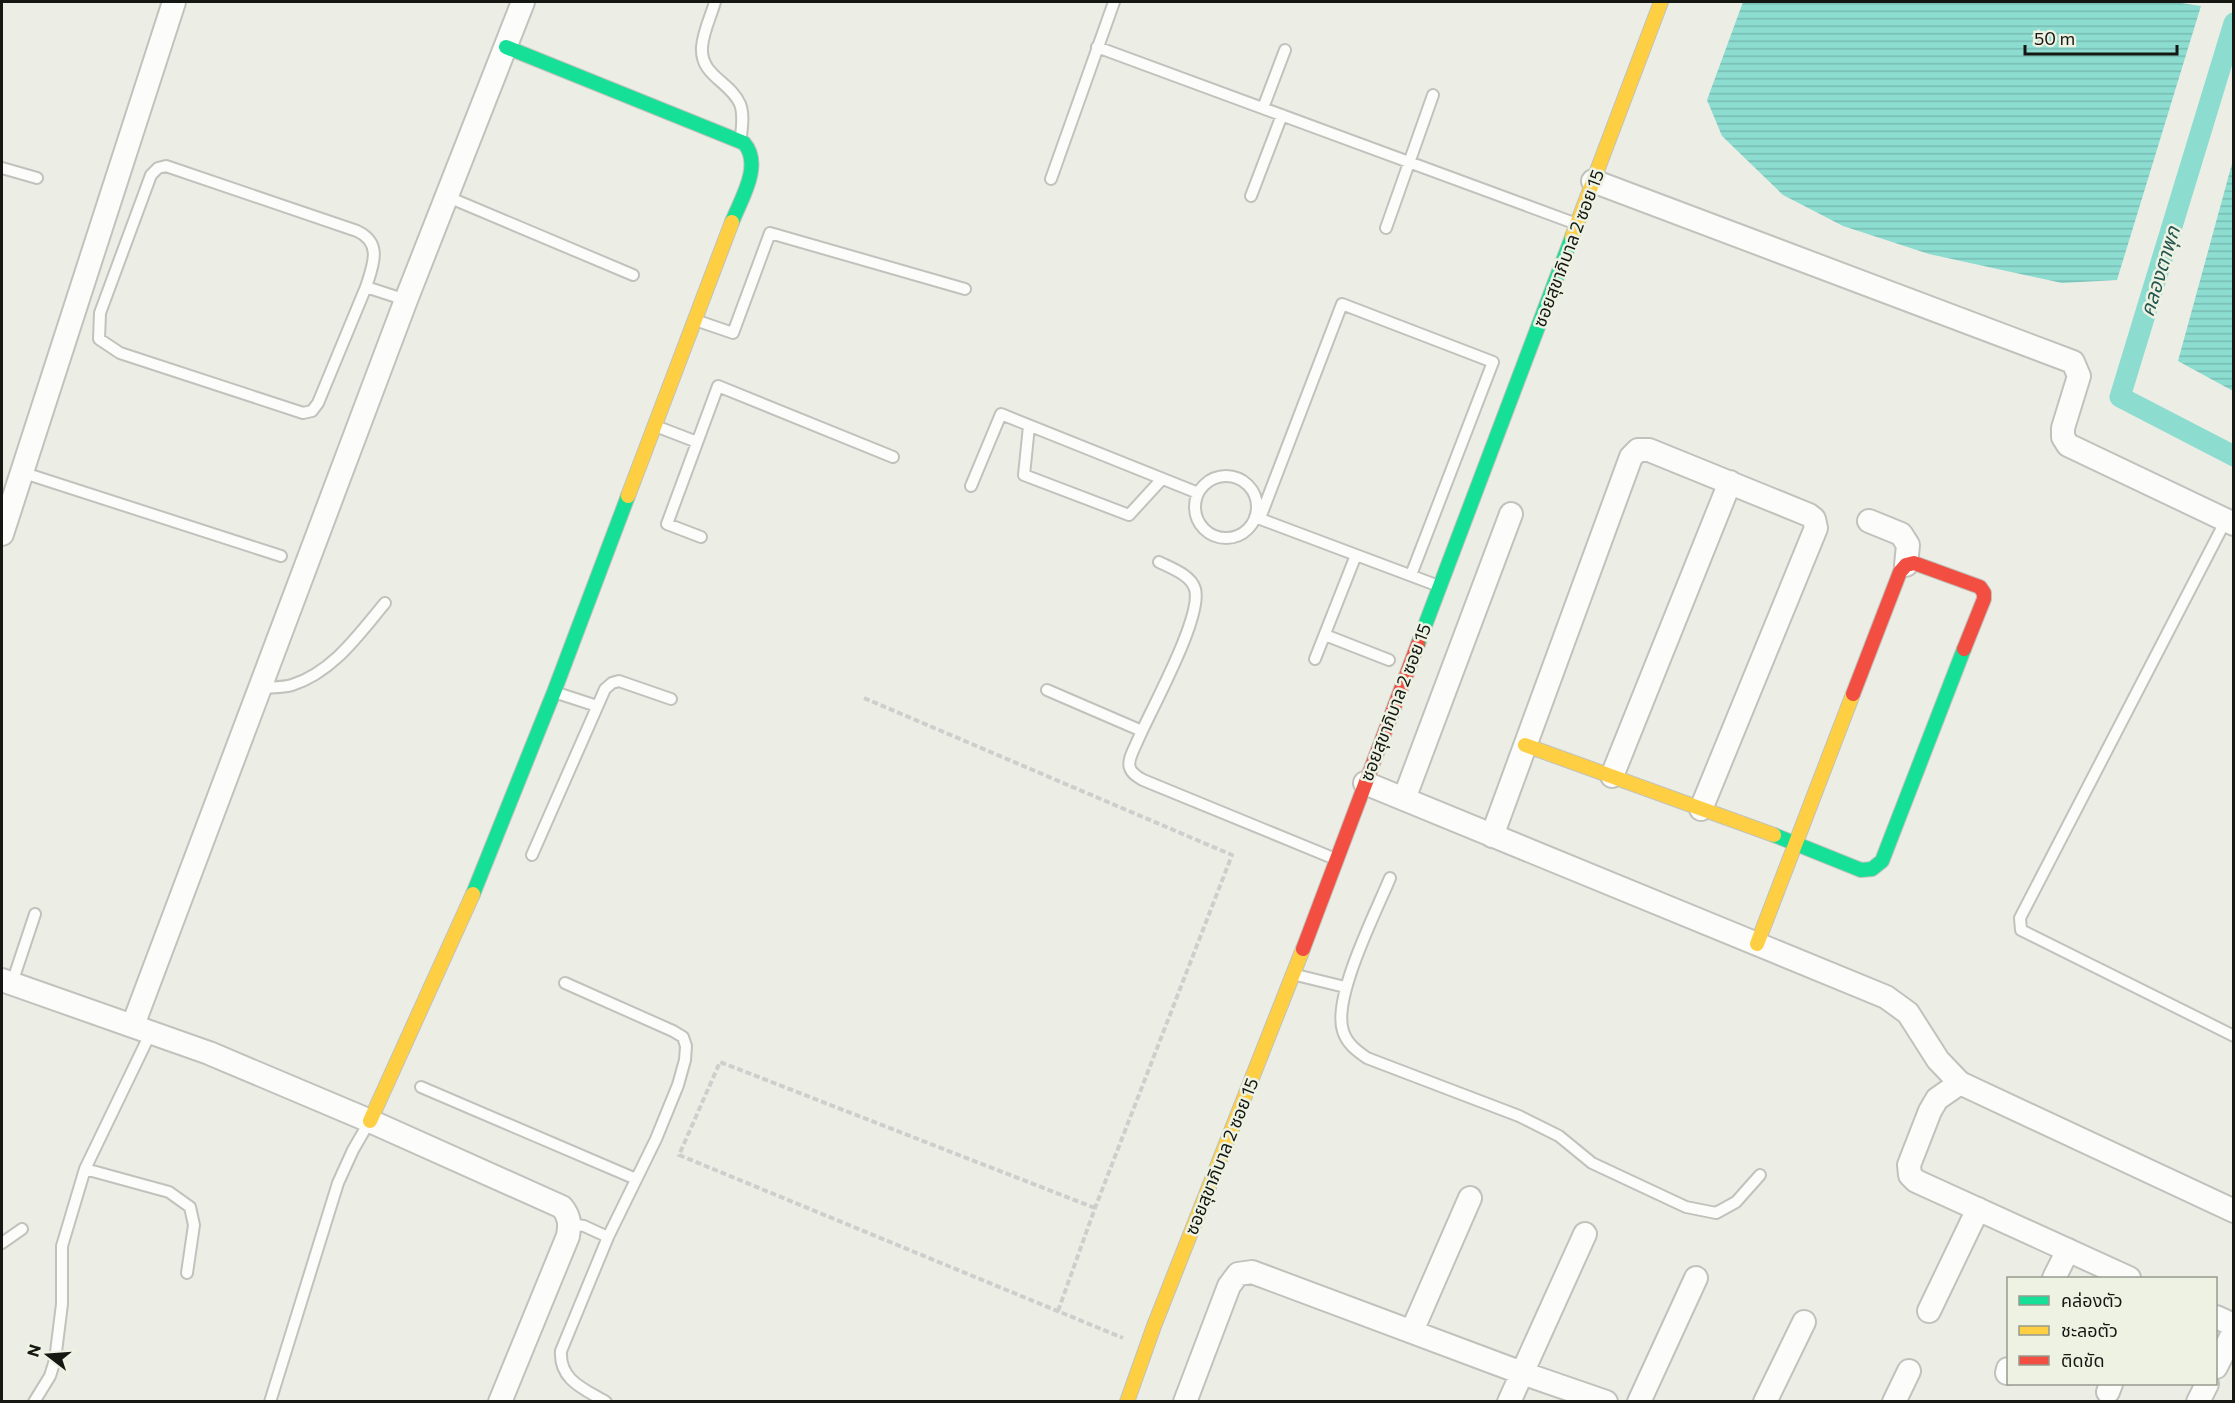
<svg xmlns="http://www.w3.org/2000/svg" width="2235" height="1403" font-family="Commissioner,'Noto Sans Thai',sans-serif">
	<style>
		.water { fill: url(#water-rules) }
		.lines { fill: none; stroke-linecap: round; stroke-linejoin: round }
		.canal { stroke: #8cdcd0; stroke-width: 21 }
		.lane-casing { stroke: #c0c2bc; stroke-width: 14 }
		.street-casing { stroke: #c0c2bc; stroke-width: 26 }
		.fast-casing { stroke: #c0c2bc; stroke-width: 16 }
		.slow-casing { stroke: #c0c2bc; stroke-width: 16 }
		.jam-casing { stroke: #c0c2bc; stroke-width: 16 }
		.path { stroke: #cececc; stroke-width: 4; stroke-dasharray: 6 3; stroke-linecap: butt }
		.lane { stroke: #fcfcfb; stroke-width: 10 }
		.street { stroke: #fcfcfb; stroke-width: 22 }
		.fast { stroke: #16e098; stroke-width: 14 }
		.slow { stroke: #ffcf43; stroke-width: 14 }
		.jam { stroke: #f24e42; stroke-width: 14 }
		.labels { text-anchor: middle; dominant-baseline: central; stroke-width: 5; stroke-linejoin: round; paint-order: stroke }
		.street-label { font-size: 18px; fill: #151712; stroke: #edf2e3 }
		.water-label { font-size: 20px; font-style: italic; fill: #24554f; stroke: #edf2e3 }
	</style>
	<defs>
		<pattern id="water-rules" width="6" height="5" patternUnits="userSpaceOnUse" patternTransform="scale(1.5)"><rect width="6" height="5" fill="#8cdcd0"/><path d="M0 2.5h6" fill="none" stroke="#78bcb2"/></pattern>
	</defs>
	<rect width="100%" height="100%" fill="#eceee6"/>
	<path class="water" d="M1743,2H2175L2201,6L2117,280L2062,283L1929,254L1843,226L1783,195L1722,136L1707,100Z
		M2233,160L2234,390L2233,391L2178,361Z"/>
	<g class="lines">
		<path class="canal" d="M2234,23L2120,397L2234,456"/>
		<defs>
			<path id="lane" d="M715,2C711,16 703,32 702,47C700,76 730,81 740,104C744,114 742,126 741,137
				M1097,47L1574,223
				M1263,108L1285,50
				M166,166L357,231C383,243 373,265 366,287L318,403L312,411L303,413L120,353L99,339L100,313L151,175L158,168Z
				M2,168L37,178
				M1051,179L1114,2
				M1251,196L1282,115
				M448,197L633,275
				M1386,228L1433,95
				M366,287L406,300
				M698,321L733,333L770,233L965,289
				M1029,426L1024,475L1129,515L1162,479
				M658,427L697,442
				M21,472L281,556
				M1195 507a31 31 0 1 1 62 0a31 31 0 1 1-62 0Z
				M971,486L1001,414L1198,493
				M1255,517L1436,585
				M1260,518L1342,304L1493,362L1411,575
				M2226,520L2020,918L2021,930L2234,1036
				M701,537L667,524L718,386L893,457
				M1159,562C1171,568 1191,575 1195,589C1203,617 1150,711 1137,742C1134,749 1127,761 1130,768C1132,774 1138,777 1143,780L1333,858
				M1325,635L1389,660
				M1315,659L1356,555
				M260,688C270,687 283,688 292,685C333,672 359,634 385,603
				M1047,690L1142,731
				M557,693L597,706
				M532,855L605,689L612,683L619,681L671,699
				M1390,878C1376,912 1332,998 1343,1031C1347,1044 1357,1051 1367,1058L1519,1116L1559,1136L1592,1163L1686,1207L1716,1213L1736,1202L1760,1175
				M1296,975L1345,987
				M12,983L35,914
				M565,983L673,1031L683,1037L686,1046L685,1060L678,1085L656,1139L608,1237L561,1351C559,1380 584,1389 606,1402
				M421,1087L636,1179
				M85,1169L169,1192L190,1207L194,1225L187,1273
				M570,1224L584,1226L608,1237
				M2,1243L22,1229
				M34,1402L50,1376L55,1360L62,1304V1246L85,1169L151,1032
				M270,1402L338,1183L353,1150L368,1124"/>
			<path id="street" d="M1593,181L2073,362L2079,376L2063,428V437L2068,445L2234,524
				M1869,521L1901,534L1908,545L1906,565
				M2,534L174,2
				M1612,776L1730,482
				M1365,783L1886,997L1908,1013L1938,1060L1960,1083L2234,1211
				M1404,799L1511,514
				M1492,836L1631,457L1638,450H1649L1809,515L1814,519L1816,528L1701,809
				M2,980L209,1053L370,1121L562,1207C570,1217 570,1224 568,1236L500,1402
				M133,1025L406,300L523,2
				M1960,1083L1937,1099L1930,1111L1909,1165L1910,1175L1916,1181L2129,1278
				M2054,1278L2068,1250
				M1929,1311L1978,1209
				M2216,1317L2234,1325
				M1412,1331L1470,1198
				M2216,1367L2234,1331
				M2007,1373L2008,1369
				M2108,1392L2111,1384
				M1185,1402L1229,1286L1238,1274L1252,1272L1522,1373L1606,1402
				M1509,1402L1585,1234
				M1639,1402L1696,1278
				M1765,1402L1804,1322
				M1894,1402L1909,1371
				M2198,1402L2207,1384"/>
			<path id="fast" d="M506,47L744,143C763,165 741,199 732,222
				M1418,644L1572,237
				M1774,835L1861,870L1872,869L1882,861L1964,649
				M473,894L554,692L628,496"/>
			<path id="slow" d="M1572,237L1661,2
				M628,496L732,222
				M1525,745L1774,835
				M1757,944L1853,694
				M370,1121L473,894
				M1127,1402L1154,1326L1303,949"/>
			<path id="jam" d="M1853,694L1900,572L1906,565L1914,563L1980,587L1984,593V599L1964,649
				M1303,949L1418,644"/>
		</defs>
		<use href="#lane" class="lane-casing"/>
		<use href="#street" class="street-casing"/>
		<use href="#fast" class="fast-casing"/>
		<use href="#slow" class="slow-casing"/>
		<use href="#jam" class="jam-casing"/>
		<path class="path" d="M864,698L1232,855L1095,1208L1058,1311
			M1095,1208L720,1062L679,1155L1123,1338"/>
		<use href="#lane" class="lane"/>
		<use href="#street" class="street"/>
		<use href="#fast" class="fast"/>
		<use href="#slow" class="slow"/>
		<use href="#jam" class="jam"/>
	</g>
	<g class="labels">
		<g class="street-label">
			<text transform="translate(1568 248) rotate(-69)">ซอยสุขาภิบาล 2 ซอย 15</text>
			<text transform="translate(1395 702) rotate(-69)">ซอยสุขาภิบาล 2 ซอย 15</text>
			<text transform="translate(1221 1156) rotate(-68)">ซอยสุขาภิบาล 2 ซอย 15</text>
		</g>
		<g class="water-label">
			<text transform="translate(2159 271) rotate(-73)">คลองตาพุก</text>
		</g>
	</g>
	<rect width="2235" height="1403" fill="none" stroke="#151712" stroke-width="6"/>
	<rect x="2007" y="1277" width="210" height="108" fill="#edf2e3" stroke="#979a8f" stroke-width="1.5"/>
	<rect x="2019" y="1296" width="30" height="9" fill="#16e098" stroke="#979a8f" stroke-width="1.5"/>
	<text x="2061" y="1307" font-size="18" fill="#151712">คล่องตัว</text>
	<rect x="2019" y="1326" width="30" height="9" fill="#ffcf43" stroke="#979a8f" stroke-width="1.5"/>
	<text x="2061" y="1337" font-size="18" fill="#151712">ชะลอตัว</text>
	<rect x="2019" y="1356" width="30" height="9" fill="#f24e42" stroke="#979a8f" stroke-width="1.5"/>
	<text x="2061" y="1367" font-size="18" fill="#151712">ติดขัด</text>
	<g transform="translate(48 1355) rotate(287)" stroke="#edf2e3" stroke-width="4.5" paint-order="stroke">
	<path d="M0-4.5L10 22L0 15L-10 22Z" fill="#151712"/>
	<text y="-9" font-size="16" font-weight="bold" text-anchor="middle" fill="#151712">N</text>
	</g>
	<path d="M2025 45v9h152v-9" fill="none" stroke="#151712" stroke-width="3"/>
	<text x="2034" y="45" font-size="18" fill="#151712" stroke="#edf2e3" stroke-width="4.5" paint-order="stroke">50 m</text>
</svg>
